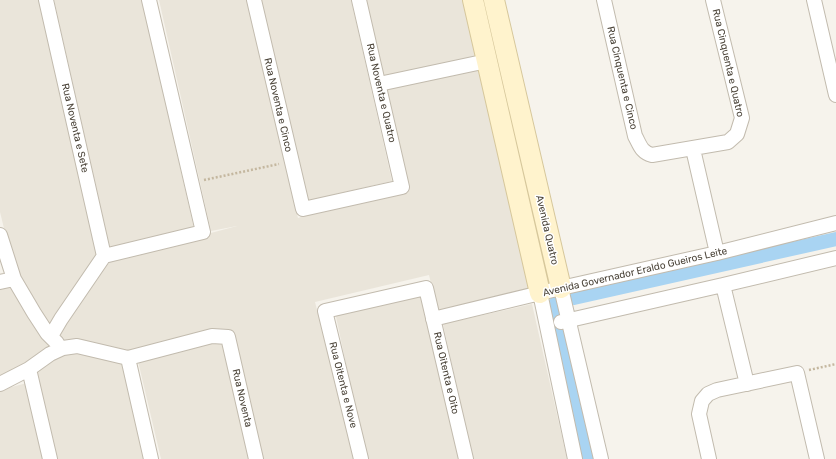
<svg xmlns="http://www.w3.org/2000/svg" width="836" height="459" font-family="Rubik,sans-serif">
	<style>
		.residential { fill: #eae5da }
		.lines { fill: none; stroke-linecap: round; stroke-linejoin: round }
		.canal { stroke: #a9d4f2; stroke-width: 14 }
		.street-casing { stroke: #c2bbae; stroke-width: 16 }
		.secondary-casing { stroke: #d6c79b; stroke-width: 22 }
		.path { stroke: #c4b79f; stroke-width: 2.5; stroke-dasharray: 2 2; stroke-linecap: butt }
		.street { stroke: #fff; stroke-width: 14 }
		.secondary { stroke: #fff3cd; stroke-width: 20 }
		.labels { text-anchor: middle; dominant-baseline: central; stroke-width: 3; stroke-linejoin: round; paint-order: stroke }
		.street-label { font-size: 10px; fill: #4b4439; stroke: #fff }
	</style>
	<rect width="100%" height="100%" fill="#f6f3ec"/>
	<path class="residential" d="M0,0H40L103,262L237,226L211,231L159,0H249L298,218L312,213L408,191L365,0H463L530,291L438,313L429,275L315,302L355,459H260L230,331L123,354L147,459H55L35,369L0,379V287L15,273L0,212Z
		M54,0H142L194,229L110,249Z
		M261,0H351L392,181L307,201Z
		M421,296L459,459H366L335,312Z
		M532,304L567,459H473L443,324Z
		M226,339L252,459H161L138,361Z
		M27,383L46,459H0V390Z"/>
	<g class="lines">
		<path class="canal" d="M574,298L836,239
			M557,302L555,304L589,459"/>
		<defs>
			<path id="street" d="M46,0L104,256
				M254,0L303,209L402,187L359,0
				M604,0L635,136C640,145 641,152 652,155L728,142L737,134L742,118L713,0
				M814,0L836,95
				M379,84L487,61
				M693,149L717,253
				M0,235L14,279L34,313L47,333L57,343
				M0,282L14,279
				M723,285L747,384
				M561,288L601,459
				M540,293L575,459
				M433,319L561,288L717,253L836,223
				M561,322L723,285L836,258
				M51,336L61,319L104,256L203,232L149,0
				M128,358L151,459
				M29,369L50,459
				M0,384L29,369L50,354L63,348L77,346L128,358L212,336L228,337L256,459
				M361,459L325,311L426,288L466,459
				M709,459L699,414L702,401L708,394L717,390L797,373L817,459"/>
			<path id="secondary" d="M473,0L540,293
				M494,0L561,288"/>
		</defs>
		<use href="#street" class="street-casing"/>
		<use href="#secondary" class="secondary-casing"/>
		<path class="path" d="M204,180L279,164
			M809,370L836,364"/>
		<use href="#street" class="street"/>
		<use href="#secondary" class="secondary"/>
	</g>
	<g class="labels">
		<g class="street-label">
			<text transform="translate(728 63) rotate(77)">Rua Cinquenta e Quatro</text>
			<text transform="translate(622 78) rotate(77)">Rua Cinquenta e Cinco</text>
			<text transform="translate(381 93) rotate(77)">Rua Noventa e Quatro</text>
			<text transform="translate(278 105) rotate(77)">Rua Noventa e Cinco</text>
			<text transform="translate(75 128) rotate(77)">Rua Noventa e Sete</text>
			<text transform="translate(547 230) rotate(77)">Avenida Quatro</text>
			<text transform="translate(635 272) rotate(-13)">Avenida Governador Eraldo Gueiros Leite</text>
			<text transform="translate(446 373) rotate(77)">Rua Oitenta e Oito</text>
			<text transform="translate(343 385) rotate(76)">Rua Oitenta e Nove</text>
			<text transform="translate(242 398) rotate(77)">Rua Noventa</text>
		</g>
	</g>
</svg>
